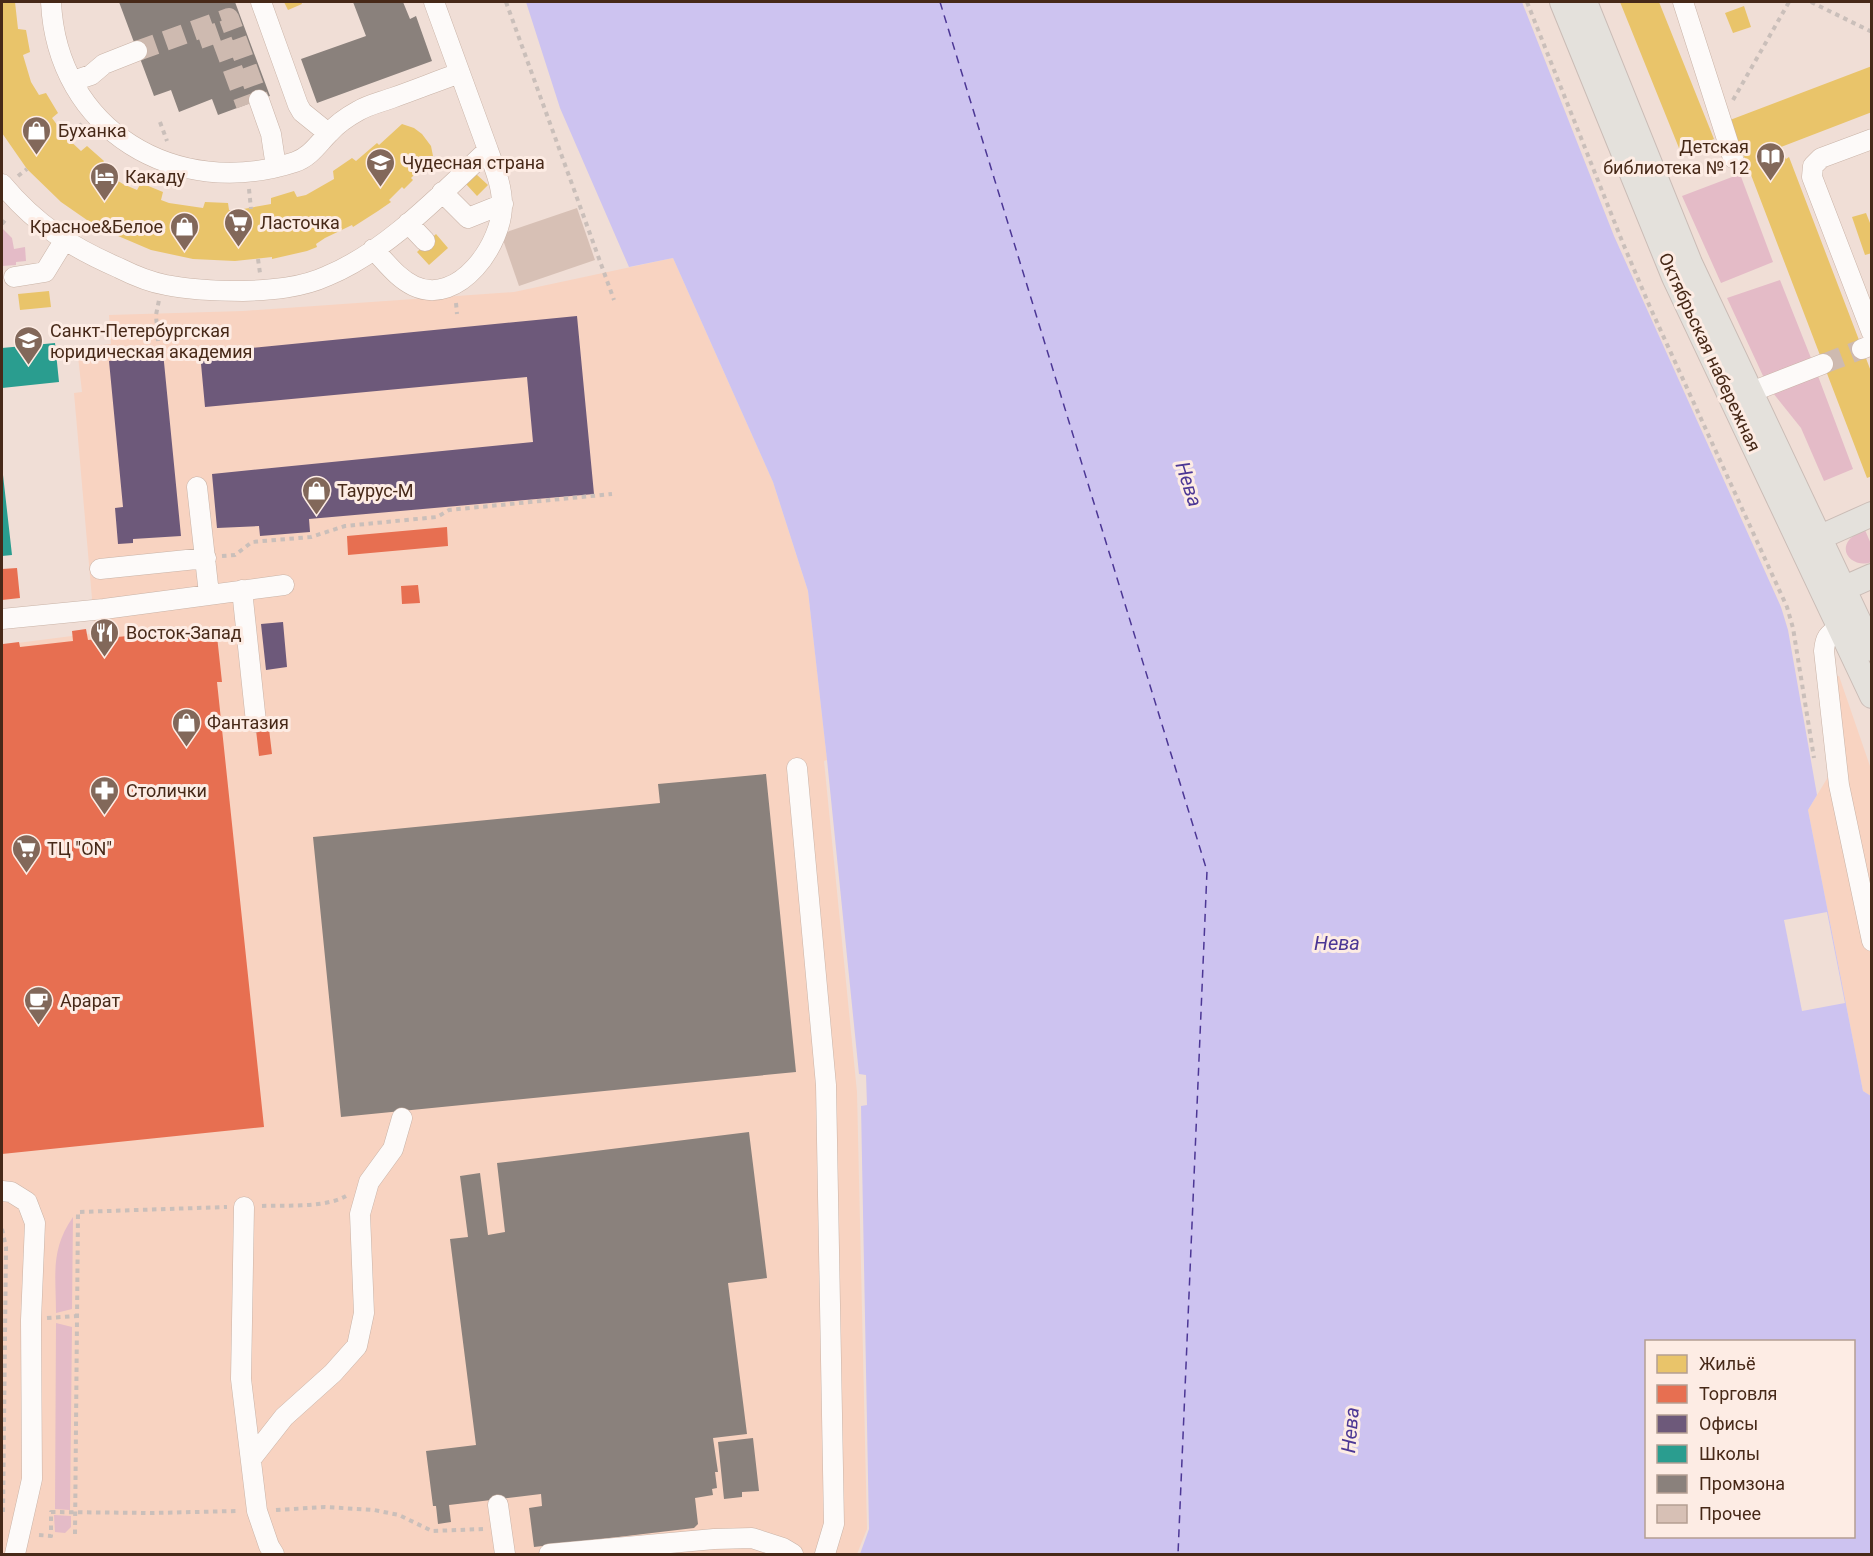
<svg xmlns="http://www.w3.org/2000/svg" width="1873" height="1556" font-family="Roboto,sans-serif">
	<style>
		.built { fill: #f8d3c1 }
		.green { fill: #e4bbc7 }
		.water { fill: #cdc3f0; fill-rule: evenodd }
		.pier { fill: #f0ded6 }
		.homes { fill: #e9c46a }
		.shops { fill: #e76f51 }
		.offices { fill: #6d597a }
		.schools { fill: #2a9d8f }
		.industry { fill: #8a817c }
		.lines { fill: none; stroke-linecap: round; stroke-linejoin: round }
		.ferry { stroke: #4c3795; stroke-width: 1.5; stroke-dasharray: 8 6; stroke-linecap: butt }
		.building { fill: #d7c0b5 }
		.minor-tunnel { stroke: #cebab0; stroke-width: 20; stroke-dasharray: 20 10; stroke-linecap: butt }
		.minor-casing { stroke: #c9b3a7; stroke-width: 21 }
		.major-casing { stroke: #cabcb6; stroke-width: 26 }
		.path { stroke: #cabfba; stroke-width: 4; stroke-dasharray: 4.5 4.5; stroke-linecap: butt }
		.minor { stroke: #fdfaf9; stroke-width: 20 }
		.major { stroke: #e4e1dc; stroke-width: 24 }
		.labels { text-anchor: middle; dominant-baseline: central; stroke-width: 6; stroke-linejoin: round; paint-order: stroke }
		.poi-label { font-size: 18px; fill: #472918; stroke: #fdece4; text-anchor: start }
		.street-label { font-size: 18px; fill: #472918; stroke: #fdece4 }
		.water-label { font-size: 20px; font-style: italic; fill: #4c3795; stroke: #fdece4 }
	</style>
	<rect width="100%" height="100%" fill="#f0ded6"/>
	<path class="built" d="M673,258L773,482L808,591L827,760L824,761L857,1092L867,1529L857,1554H2V645L95,633L74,393L82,392L77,348L111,344L109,315L243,311L514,292Z
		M1839,676L1871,769V1096L1863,1091L1808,810L1828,777L1818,680Z"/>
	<path class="green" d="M1740,174L1773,262L1721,283L1682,196Z
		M2,228L12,238L14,249L25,247L26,261L16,262V265L2,266Z
		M1780,280L1811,358L1764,378L1727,298Z
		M1818,376L1853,469L1824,481L1801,428L1773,393Z
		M1865,530L1871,544V562C1857,568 1838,555 1849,540C1853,535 1860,533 1865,530Z
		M73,1217L72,1309L56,1313C56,1275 50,1250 73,1217Z
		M56,1323L72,1327L70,1510L55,1509Z
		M54,1515L71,1516V1527L65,1533L55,1532Z"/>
	<path class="water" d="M526,2H1522L1614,236L1781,607L1788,630L1817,795L1808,810L1863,1091L1871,1096V1554H860L869,1529L861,1106L867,1105L866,1075L859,1074L827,760L808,591L773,482L673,258L629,267L560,108ZM1646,1342H1854V1536H1646Z"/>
	<path class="pier" d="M1827,912L1845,1003L1802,1011L1784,920Z"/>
	<path class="homes" d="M2,2H15L18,29L26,30L30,52L23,55L31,82L39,95L46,93L58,113L52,118L66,137L81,151L87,146L104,161L100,168L105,173L123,184L137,190L141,183L163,192L161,200L169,203L203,208L205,202L228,203L229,210H238L271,204V198L294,191L297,197L306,195L334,179L333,171L352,158L356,161L377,143L379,145L402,124L414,128L422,134L431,146L433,156L411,178L413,180L404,189L402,187L389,200L391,202L378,211L353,227L352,225L325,238L316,244L317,247L307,251L272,259V257L235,261L193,259L151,250L97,227L61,202L27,169L2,133Z
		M284,2H301L302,4L288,10Z
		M1620,2H1659L1714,139L1681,153Z
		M1744,6L1751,27L1733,33L1725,13Z
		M1872,66V112L1781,147L1786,159L1789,157L1872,374V476L1867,478L1730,120Z
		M476,174L488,185L477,196L466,184Z
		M1866,213L1872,228V253L1865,255L1852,217Z
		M436,234L448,248L429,265L417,252Z
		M49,291L51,307L20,310L18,294Z"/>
	<path class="shops" d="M447,527L448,546L348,555L347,536Z
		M17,568L20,598L2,600V569Z
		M418,585L420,603L402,604L401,586Z
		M216,627L222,682H217L264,1127L2,1154L3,644L19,642L20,647L73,641L72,631L86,629L88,640Z
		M269,729L272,754L259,756L256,730Z"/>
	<path class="offices" d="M577,316L594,494L309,519L310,532L260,536L259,526L217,528L212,474L533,442L527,377L205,407L200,353Z
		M163,352L181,536L133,539V543L118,544L115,508L123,507L109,361L152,356V353Z
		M283,622L287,667L266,670L261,624Z"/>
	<path class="schools" d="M55,343L59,382L2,388V348Z
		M2,475H3L12,555L2,556Z"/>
	<path class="industry" d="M119,2H235L270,96L218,115L212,99L179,112L171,90L154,96Z
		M353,2H403L410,19L416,16L432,61L317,103L301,59L366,36Z
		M766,774L796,1072L341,1117L313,837L660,803L658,784Z
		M749,1132L767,1278L728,1283L747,1434L713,1438L718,1472H715L717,1488L712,1489L713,1495L695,1498L698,1524L694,1528L534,1547L529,1508L542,1506L541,1494L449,1505L451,1522L438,1524L436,1506H433L426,1451L476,1445L450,1239L468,1237L460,1176L480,1173L488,1235L505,1232L497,1163Z
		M753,1438L759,1491L742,1492V1497L724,1499L718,1442Z"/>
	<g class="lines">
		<path class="ferry" d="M940,2L1207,871L1178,1554"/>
	</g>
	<path class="building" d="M577,208L595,260L519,286L501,234Z"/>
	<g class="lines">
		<path class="minor-tunnel" d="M199,39L219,32L246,105
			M137,51L229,18L259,100
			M1823,364L1862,349"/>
		<defs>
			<path id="minor" d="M51,2C57,130 176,201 295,162C310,157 318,144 329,133C337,124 347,117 358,111C368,105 381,102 392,98C415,90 437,81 460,73
				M261,2L298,105L302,112L328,133
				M1683,2L1733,158
				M73,81L91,75L104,64L137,51
				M259,100L271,134L276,167
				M1872,139L1821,158L1813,166L1812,177L1872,333
				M2,184C36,225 71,247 119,268C133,275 149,282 166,285C191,290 217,291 243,291C271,290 301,288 327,276C386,252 442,193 488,150L434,2
				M442,192L468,218L503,204
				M408,223L425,241
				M373,249C386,262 397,278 414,286C459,307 503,243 502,204C502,185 494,167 488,150
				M14,277L45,272L64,241
				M1862,349L1872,345
				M1751,392L1823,364
				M197,487L209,594
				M100,569L206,558
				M242,590L256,722
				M2,619L104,609L284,585
				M1839,628C1828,634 1825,638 1824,651L1839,785L1872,941
				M797,768L826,1085L834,1524L825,1554
				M2,1191L11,1192L27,1202L35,1223L31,1320L32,1479L15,1554
				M244,1207L241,1379L257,1511L269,1546L274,1554
				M251,1459L284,1417L333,1373L357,1346L364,1313L360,1214L369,1182L393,1149L402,1118
				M498,1505L505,1554
				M549,1554L714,1539L752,1538L783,1548L793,1554"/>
			<path id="major" d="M1562,2L1674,277L1872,696
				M1585,2L1690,263L1872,649
				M1805,544L1872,514
				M1829,595L1872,576"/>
		</defs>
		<use href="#minor" class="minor-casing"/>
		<use href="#major" class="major-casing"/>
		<path class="path" d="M506,2L614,300
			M1527,2L1622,241L1650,307L1787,607L1793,628L1814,758
			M1811,2L1872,32
			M1733,100L1789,2
			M160,122L167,141
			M66,137L82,124
			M18,176L27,169
			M249,189L251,209
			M2,224L7,218
			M258,259L260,273
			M456,303L457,314
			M158,341L156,315L159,300
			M222,556L235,555L252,542L311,537L345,526L437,517L449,510L612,494
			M262,1206C286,1205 325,1208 346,1196
			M2,1229L6,1247L3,1515
			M47,1318L77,1316
			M276,1510L325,1507L374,1510L399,1515L432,1531L483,1529
			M75,1534L78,1212L227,1207
			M39,1535L51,1536V1512L152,1513L238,1511"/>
		<use href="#minor" class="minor"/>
		<use href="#major" class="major"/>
	</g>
	<defs>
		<symbol id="shop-pin" viewBox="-11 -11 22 30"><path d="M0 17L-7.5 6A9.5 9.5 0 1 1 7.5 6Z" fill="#82685a" stroke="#fdece4"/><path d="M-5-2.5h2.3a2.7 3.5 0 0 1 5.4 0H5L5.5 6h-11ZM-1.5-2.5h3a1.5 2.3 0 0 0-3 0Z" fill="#fff"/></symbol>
		<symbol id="library-pin" viewBox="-11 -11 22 30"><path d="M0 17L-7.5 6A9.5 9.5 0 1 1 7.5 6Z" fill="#82685a" stroke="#fdece4"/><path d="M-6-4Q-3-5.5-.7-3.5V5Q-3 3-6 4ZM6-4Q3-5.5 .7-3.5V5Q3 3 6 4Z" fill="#fff"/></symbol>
		<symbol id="school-pin" viewBox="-11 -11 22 30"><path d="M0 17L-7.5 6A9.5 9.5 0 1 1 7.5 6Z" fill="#82685a" stroke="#fdece4"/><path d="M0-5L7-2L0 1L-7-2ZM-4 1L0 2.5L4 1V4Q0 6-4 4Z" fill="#fff"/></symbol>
		<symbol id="hotel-pin" viewBox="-11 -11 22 30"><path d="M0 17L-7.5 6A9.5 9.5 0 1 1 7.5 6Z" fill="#82685a" stroke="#fdece4"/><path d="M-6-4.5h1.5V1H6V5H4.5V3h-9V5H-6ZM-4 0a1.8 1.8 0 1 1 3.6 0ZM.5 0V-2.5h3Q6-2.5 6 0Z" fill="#fff"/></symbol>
		<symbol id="supermarket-pin" viewBox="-11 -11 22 30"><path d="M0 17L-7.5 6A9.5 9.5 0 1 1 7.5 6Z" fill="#82685a" stroke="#fdece4"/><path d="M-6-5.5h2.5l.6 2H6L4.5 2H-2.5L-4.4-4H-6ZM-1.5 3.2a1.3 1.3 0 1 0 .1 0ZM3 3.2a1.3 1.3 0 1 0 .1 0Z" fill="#fff"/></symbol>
		<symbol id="university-pin" viewBox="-11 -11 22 30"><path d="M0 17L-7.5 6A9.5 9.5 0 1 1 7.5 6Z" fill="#82685a" stroke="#fdece4"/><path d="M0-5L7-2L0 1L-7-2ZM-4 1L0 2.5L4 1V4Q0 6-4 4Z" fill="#fff"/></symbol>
		<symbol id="restaurant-pin" viewBox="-11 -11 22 30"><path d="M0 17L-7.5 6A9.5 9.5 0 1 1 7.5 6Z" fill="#82685a" stroke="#fdece4"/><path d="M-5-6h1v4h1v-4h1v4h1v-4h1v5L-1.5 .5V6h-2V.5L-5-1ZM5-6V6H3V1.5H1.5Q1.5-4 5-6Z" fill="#fff"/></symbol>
		<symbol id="pharmacy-pin" viewBox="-11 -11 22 30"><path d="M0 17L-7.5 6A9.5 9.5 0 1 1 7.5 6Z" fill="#82685a" stroke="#fdece4"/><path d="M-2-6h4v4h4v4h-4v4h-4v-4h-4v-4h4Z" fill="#fff"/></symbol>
		<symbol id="cafe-pin" viewBox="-11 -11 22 30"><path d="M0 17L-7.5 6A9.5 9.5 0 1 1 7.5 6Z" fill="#82685a" stroke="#fdece4"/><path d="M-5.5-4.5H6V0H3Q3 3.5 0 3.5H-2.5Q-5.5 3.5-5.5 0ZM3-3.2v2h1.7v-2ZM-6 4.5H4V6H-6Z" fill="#fff"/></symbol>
	</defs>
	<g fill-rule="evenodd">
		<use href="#shop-pin" x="20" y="114" width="33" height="45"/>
		<use href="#library-pin" x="1754" y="140" width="33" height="45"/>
		<use href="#school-pin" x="364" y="146" width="33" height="45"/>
		<use href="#hotel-pin" x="88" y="160" width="33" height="45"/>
		<use href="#supermarket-pin" x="222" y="206" width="33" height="45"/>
		<use href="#shop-pin" x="168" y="210" width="33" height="45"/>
		<use href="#university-pin" x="12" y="324" width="33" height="45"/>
		<use href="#shop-pin" x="300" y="474" width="33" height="45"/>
		<use href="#restaurant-pin" x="88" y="616" width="33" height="45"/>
		<use href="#shop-pin" x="170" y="706" width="33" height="45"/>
		<use href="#pharmacy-pin" x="88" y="774" width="33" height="45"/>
		<use href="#supermarket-pin" x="10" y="832" width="33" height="45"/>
		<use href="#cafe-pin" x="22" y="984" width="33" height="45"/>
	</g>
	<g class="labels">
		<g class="poi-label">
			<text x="58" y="130">Буханка</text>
			<text x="1749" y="146" text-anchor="end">Детская<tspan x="1749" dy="21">библиотека № 12</tspan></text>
			<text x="402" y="162">Чудесная страна</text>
			<text x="125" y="176">Какаду</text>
			<text x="260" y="222">Ласточка</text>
			<text x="163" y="226" text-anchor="end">Красное&amp;Белое</text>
			<text x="50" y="330">Санкт-Петербургская<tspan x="50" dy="21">юридическая академия</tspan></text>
			<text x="337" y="490">Таурус-М</text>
			<text x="126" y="632">Восток-Запад</text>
			<text x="207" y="722">Фантазия</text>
			<text x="126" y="790">Столички</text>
			<text x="47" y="848">ТЦ "ON"</text>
			<text x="60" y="1000">Арарат</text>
		</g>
		<g class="street-label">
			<text transform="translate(1710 352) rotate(65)">Октябрьская набережная</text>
		</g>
		<g class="water-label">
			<text transform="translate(1189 484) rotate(72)">Нева</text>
			<text x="1337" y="943">Нева</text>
			<text transform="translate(1350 1430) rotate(-85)">Нева</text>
		</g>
	</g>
	<rect width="1873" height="1556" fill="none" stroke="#472918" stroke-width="6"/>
	<rect x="1645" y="1340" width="210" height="198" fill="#fdece4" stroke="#b49e92" stroke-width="1.5"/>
	<rect x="1657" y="1355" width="30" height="18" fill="#e9c46a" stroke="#b49e92" stroke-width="1.5"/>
	<text x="1699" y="1370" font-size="18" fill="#472918">Жильё</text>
	<rect x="1657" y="1385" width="30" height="18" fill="#e76f51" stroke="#b49e92" stroke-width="1.5"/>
	<text x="1699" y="1400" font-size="18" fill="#472918">Торговля</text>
	<rect x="1657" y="1415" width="30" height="18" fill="#6d597a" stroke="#b49e92" stroke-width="1.5"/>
	<text x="1699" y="1430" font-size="18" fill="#472918">Офисы</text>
	<rect x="1657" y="1445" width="30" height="18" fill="#2a9d8f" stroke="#b49e92" stroke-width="1.5"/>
	<text x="1699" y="1460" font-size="18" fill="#472918">Школы</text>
	<rect x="1657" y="1475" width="30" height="18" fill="#8a817c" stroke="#b49e92" stroke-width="1.5"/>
	<text x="1699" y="1490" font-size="18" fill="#472918">Промзона</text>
	<rect x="1657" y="1505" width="30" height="18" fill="#d7c0b5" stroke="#b49e92" stroke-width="1.5"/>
	<text x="1699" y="1520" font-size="18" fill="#472918">Прочее</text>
</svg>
